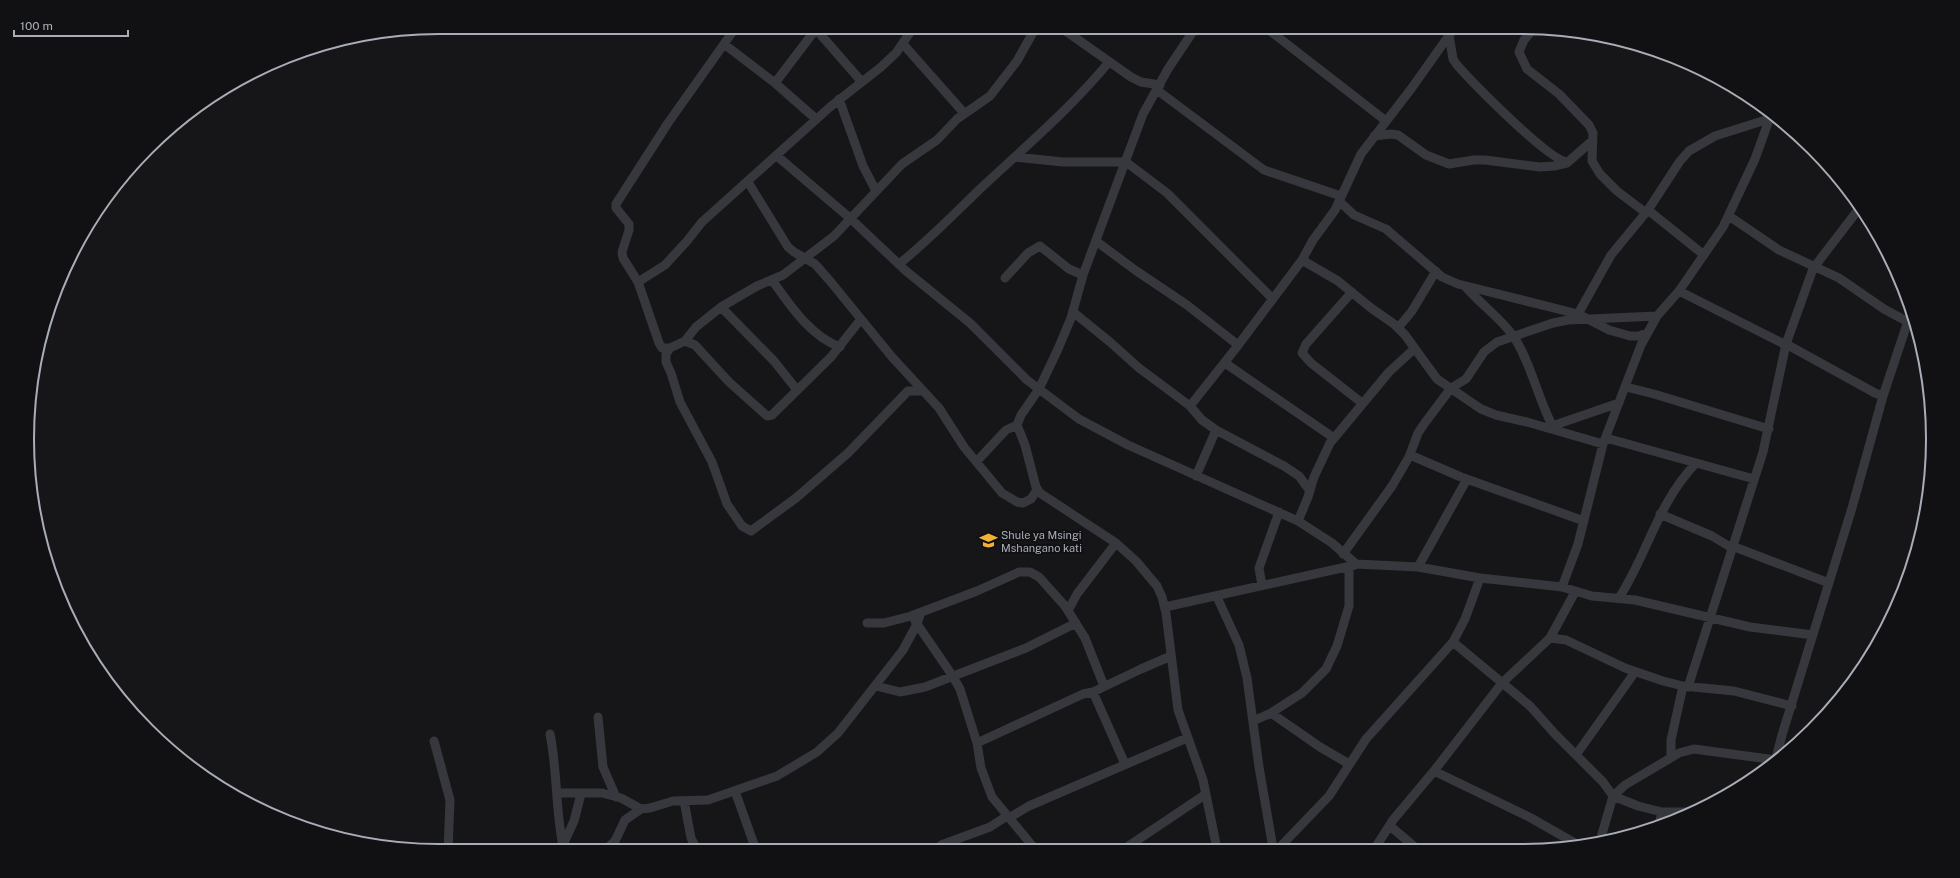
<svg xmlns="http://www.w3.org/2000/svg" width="1960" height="878" font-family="'Public Sans',sans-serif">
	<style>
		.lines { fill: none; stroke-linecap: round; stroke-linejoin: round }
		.minor { stroke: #37383d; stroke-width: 9 }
		.labels { text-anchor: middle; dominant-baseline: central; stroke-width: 4; stroke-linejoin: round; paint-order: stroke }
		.poi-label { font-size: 11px; fill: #a8adb8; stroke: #111113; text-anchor: start }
		.rim { fill: none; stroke: #a8adb8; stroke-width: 2 }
	</style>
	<rect width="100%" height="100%" fill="#161618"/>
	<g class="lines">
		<path class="minor" d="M736,27L668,123L616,204V208L629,224V230L622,252L623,258L638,282L659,343L662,348H670L685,341L695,345L729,382L767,416L772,415L831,357L861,319
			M814,27L861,81
			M1060,27L1131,77L1141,82L1160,85
			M1196,27L1168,69L1143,114L1083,275L1071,318L1058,349L1039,389L1021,415L1017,425L1025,445L1036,487L1040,493L1116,543L1136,561L1157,586L1162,597L1166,613L1178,710L1203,780L1217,849
			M1265,27L1386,121
			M1437,27L1450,33
			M1534,28L1524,40L1519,52L1527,69L1559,94L1589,125L1593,133L1592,161L1600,174L1617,191L1646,213
			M1449,35L1453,59L1457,65C1473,83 1550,162 1568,162L1592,141
			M724,44L775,83L816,119
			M903,44L964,113
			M775,83L816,29
			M1157,90L1264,170L1341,196
			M839,99L863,166L876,191
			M1785,125L1793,135L1817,153
			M1374,136L1391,134L1398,135L1426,155L1449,164L1474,160H1485L1540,167L1554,166L1567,163
			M777,156L851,219L906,271L970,323L1027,380L1079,419L1128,445L1298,521L1332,543L1356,564L1418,567L1480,578L1562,587L1592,596L1635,600L1750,627L1813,635
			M1015,157L1063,162H1126L1167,193L1273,299
			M748,182L788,247L794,252L815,264L830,281L892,357L939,408L964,447L1002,493L1017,502L1023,503L1031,499L1037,490
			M1339,201L1354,215L1386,229L1442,277L1458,284L1578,314L1609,330L1630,336H1639L1647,333
			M1648,210L1704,255
			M1729,216L1779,250L1839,278L1884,309L1908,322
			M1096,241L1135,270L1187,305L1238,345
			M1302,260L1338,281L1371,308L1394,324L1405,335L1437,379L1481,409L1496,415L1527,422L1603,444
			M899,264C928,241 954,214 981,188C1025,147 1071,108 1109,62
			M1815,266L1861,206
			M1005,278L1028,253L1040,246L1069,269L1083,275
			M772,280C790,305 810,336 840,347
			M638,282L665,265L687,241L702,222L830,107L881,67L896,53L911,31L917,27
			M1465,286C1480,304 1501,318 1514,337C1532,365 1538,400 1554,429
			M1679,291L1786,345
			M1352,292L1306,344L1302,353L1311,363L1362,403
			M721,307L774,361L797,390
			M1073,312L1110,342L1139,368L1190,406L1202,420L1216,430L1284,466L1299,476L1310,491
			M1578,314L1611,255L1648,210L1680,161L1689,151L1715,136L1775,117
			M1398,328L1412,311L1436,271
			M685,341L696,327L721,307L757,286L783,275L834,236L902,164L937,140L957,119L990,96L1017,61L1036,27
			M1786,344L1875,393L1883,396
			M670,348L666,354V362L671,373L680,402L712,462L727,504L742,526L751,531L796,498L848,453L908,391H923
			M1225,363L1334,438
			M1626,387L1654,394L1769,429
			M1190,406L1236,348L1302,260L1313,240L1335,210L1361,154L1411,89L1455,27
			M1552,426L1619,403
			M1606,438L1754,479
			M1410,455L1461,477L1584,521
			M977,461L1006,430L1017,425
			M1196,476L1216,430
			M1660,514L1712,536L1732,548
			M1298,521L1308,497L1314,477L1330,443L1389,372L1414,349
			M1732,546L1829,583
			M1343,554L1392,486L1409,457L1418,433L1424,424L1451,388L1466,379L1484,352L1497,342L1553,323L1568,320L1657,316
			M1418,567L1467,479
			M1262,585L1259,568L1279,512
			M1562,587L1578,544L1603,444L1641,345L1657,316L1679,291L1723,227L1755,159L1769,120
			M1217,597L1239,645L1247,678L1259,767L1273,848
			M1619,598C1648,553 1657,504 1696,463
			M1165,607L1355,565
			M1068,611L1077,594L1116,543
			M915,621L952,675L960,689L977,743L981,768L992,797L1035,849
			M867,623H884L911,616L977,591L1019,572H1030L1039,577L1065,606L1085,638L1104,686
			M1550,638L1566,640L1625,668L1663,681L1683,686L1734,691L1792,706
			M1453,642L1530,706L1555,734L1603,782L1613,796L1638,806L1662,812H1693
			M876,686L900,692L925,687L1026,648L1076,623
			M1688,687L1763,452L1786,344L1814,266
			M1093,692L1125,764
			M1271,713L1320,747L1349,764
			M598,717L603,767L616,797
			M1253,721L1271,713L1302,693L1326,669L1337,646L1349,606V566
			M550,734C558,773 555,812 564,851
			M434,741L450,800L448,851
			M977,743L1083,694L1093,692L1141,669L1171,656
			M1576,755L1635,672
			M1671,757V740L1683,686
			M1775,762L1782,735L1852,508L1883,396L1911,312
			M1434,771L1531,818L1580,846
			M735,791L756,850
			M558,793H602L621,798L641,809L650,808L673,801L708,800L777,776L817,752L838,733L903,650L917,624L921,612
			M684,801L691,838L697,850
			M1009,818L1029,806L1187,738
			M1659,825L1662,812
			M1390,826L1416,848
			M1600,841L1613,796L1625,785L1679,753L1694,749L1776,760
			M563,845L574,821L581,794
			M941,845L990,827L1007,816
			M1279,848L1329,796L1366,739L1453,642L1465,619L1480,578
			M1375,848L1393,820L1434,771L1502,683L1550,638L1575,592
			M1124,849L1206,794
			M605,850L615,841L625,820L641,809"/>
	</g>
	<defs>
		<symbol id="school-bare" viewBox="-9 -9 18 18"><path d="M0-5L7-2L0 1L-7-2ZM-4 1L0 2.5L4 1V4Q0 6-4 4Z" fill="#f2b134" stroke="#111113" stroke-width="2.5" paint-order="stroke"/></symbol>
	</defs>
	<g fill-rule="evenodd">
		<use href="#school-bare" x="976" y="528" width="25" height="25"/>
	</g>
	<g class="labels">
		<g class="poi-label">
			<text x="1001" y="535">Shule ya Msingi<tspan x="1001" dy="13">Mshangano kati</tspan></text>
		</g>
	</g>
	<path d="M0 0H1960V878H0ZM439 34H1521A405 405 0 0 1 1926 439V439A405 405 0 0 1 1521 844H439A405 405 0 0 1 34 439V439A405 405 0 0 1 439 34Z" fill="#111113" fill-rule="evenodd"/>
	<path class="rim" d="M439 34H1521A405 405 0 0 1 1926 439V439A405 405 0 0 1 1521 844H439A405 405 0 0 1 34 439V439A405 405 0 0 1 439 34Z"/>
	<path d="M14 30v6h114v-6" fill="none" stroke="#a8adb8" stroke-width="2"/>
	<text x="20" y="30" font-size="12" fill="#a8adb8" stroke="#111113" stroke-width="3" paint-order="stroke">100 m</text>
</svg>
